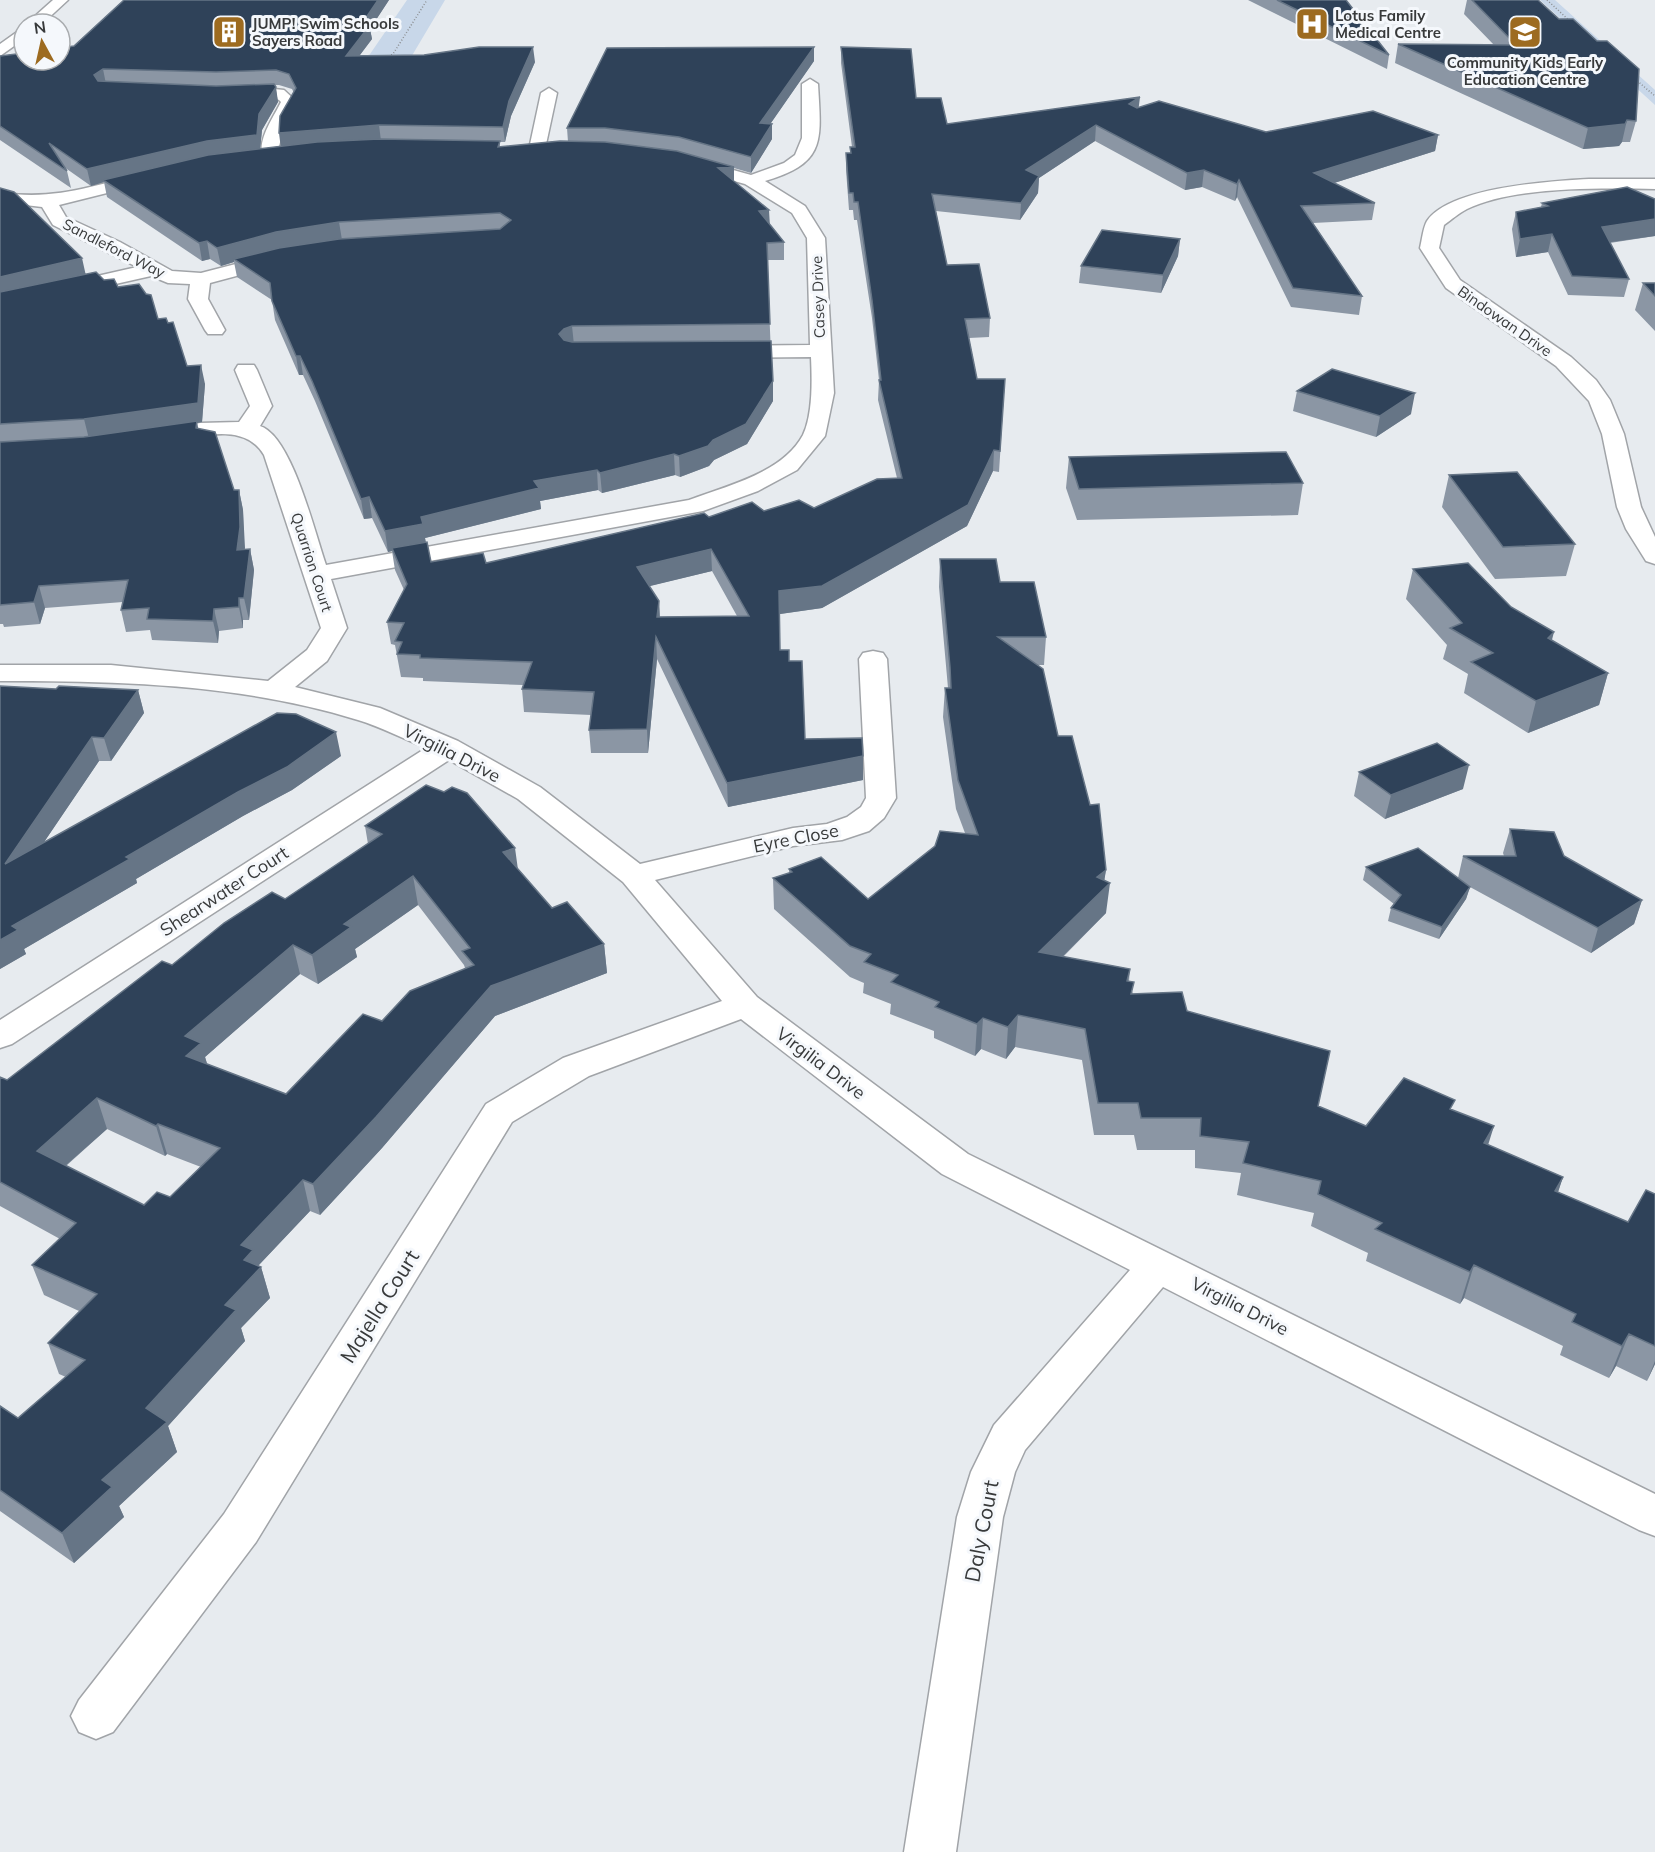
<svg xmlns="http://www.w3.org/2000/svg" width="1655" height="1852" font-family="Mulish,sans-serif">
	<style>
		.green { fill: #c8d7e9 }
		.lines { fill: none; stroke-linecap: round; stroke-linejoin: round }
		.minor-casing { stroke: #a1a4a8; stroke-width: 3 }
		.path { stroke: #8c8f92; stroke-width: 1.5; stroke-dasharray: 1 2; stroke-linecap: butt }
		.minor { fill: #fff; fill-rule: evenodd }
		.wall { fill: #8b96a4; fill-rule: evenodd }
		.shaded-wall { fill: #667586 }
		.building { fill: #2f4259; stroke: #667586; stroke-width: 1.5; fill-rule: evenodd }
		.labels { text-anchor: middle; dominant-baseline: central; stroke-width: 6; stroke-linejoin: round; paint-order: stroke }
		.far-poi-label { font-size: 15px; font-weight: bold; fill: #383a3b; stroke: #f5f8fc; text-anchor: start }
		.far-street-label { font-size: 15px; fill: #383a3b; stroke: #f5f8fc }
		.street-label { font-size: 18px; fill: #383a3b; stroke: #f5f8fc }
		.near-street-label { font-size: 21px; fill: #383a3b; stroke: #f5f8fc }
	</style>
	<rect width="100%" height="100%" fill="#e7ebef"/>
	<path class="green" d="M407,0H445L410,59L368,57Z
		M1540,0H1555L1655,90V105Z"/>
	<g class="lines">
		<defs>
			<path id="minor" d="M53,0H68L42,24H26Z
				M24,27V39L0,56V44Z
				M810,79L818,84C821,140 827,163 765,181L805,206L825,238L834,393L825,436L797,470L758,491L703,511L331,579L347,628L327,661L295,687L380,708L458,741L540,787L640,864L793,828L827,824L847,817L861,807L866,798L859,659L863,653L873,651L883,653L887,659L896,798L884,818L869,831L842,840L793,846L655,880L757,997L968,1154L1655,1494V1536L1639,1530L1163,1287L1025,1450L1015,1472L1003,1517L956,1852H904L957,1517L971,1472L994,1425L1130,1270L942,1174L741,1019L589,1076L512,1122L256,1542L113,1732L96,1739L79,1732L71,1716L79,1700L224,1514L486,1104L563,1058L722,1001L623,882L518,799L449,760L12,1044L0,1048V1020L426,748C404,739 381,727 358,720C243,684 120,681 0,681V665H111L268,681L307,650L321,628L264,455C244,420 193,438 160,444L152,442L149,437L152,432L200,423L239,422L250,406L235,370L238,365H254L257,370L272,406L260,426C292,436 315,534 326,565L689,500C726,486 783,473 803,435C813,414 812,380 811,357L726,358L719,356L715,352L719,348L726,346L810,345L807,238L792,213L745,184L684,167L681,163L690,158L751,175L784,163L795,155L802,138V84Z
				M255,87L284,90L297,102L282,134L276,159H264C255,142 274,117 281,102L279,100C263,91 234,106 223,94L231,89Z
				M549,88L557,93L545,149L537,154L529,149L541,93Z
				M149,172L155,173L158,177L155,181L59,205L66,217L120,242L172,271L201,273L278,253L285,255L288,259L285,263L210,283L208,299L225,330L222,334H208L205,330L188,299L190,284L168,283L151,276L0,310V298L137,267L53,225L42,207L0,202V192C53,202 98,184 149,172Z
				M1589,179H1655V189C1603,188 1514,186 1467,209C1459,213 1451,220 1444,225L1439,248L1460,280L1571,357L1596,380L1610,400L1624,434L1641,507L1655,537V564L1646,561L1626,529L1617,507L1602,434L1589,401L1556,366L1446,288L1420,248C1422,240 1423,228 1427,221C1450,187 1551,181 1589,179Z"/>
		</defs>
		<use href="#minor" class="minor-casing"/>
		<path class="path" d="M1547,0L1571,22
			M386,58L393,54L427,0
			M1635,79L1655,96"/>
		<use href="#minor" class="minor"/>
	</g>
	<path class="wall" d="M124,0H389L370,29L372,39L359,56L535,62L511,116L505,142H500V147L568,142L567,128L814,47V61L770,124H772V139L751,173L734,168V181L784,242V260H767L773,401L747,444L714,460L709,466L680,477L675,475L602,493L598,490L540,501L541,509L425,538L431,562L486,563L709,517L764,511L814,508L897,478L878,400L879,380L872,318L857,220H854L853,210H849L846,170V153H850V147H852L841,63V47L916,98L947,124L1139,107L1266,132L1438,135L1435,151L1334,183L1375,203L1372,220L1313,223L1362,296L1359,315L1291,307L1237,197L1235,201L1202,187L1185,190L1095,141L1039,178L1038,193L1020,220L936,211L947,265L990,318L989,337L969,338L977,379H1005L999,472L993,471L967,526L822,608L780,614V650L789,661L805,739L863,780L728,807L657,659L648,753H591L589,730L591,715L524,712L522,689L523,685L423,681V678L401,677L395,645L391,644L387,622L404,590L395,570L392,551L388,552L372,518L364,519L315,401L303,375H299L275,320L272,300L237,277L234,262L221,266L210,259L202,261L107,197L104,182L91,186L64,167L67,171L71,188L0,140V56L74,46ZM275,85H279L292,89L294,93L281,146L260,149L262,130L278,102ZM712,571L737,616L660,617L659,601L649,586Z
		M1248,0H1346L1389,55L1387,69Z
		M1467,0H1538L1636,121L1630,142H1622L1619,146L1583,149L1395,63L1398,44L1494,45L1464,14Z
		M0,188L86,274L104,280L118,287L158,319L168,323L187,366L205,384L202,422L197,423L198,429L234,490H239L243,510L244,549H250L254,570L249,620H243V628L219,631L218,643L152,640L150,630L126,632L121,610L123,602L45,608L40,624L4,627L3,624H0Z
		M1655,199V236L1610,243L1629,279L1624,297L1568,295L1548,252L1516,257L1512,229L1516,212L1541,207L1542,203Z
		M1180,239L1178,256L1161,293L1079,283L1081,266Z
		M1643,283H1655V331L1635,310Z
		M1297,391L1411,414L1376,437L1293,411Z
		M1069,457L1303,483L1298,515L1077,520L1066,488Z
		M1449,475L1575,544L1566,576L1495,579L1442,507Z
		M940,559L1000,582L1046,637L1044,665H1037L1058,736L1106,870L1104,880L1106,913L1063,957L1130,969L1129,981L1133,994L1187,1011L1318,1106L1366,1126L1452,1110L1488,1145L1563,1177L1558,1192L1628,1222L1655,1194V1364L1647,1381L1616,1366L1609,1378L1560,1355L1563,1346L1464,1298L1460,1304L1366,1261L1368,1253L1311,1226L1314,1213L1237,1195L1241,1173L1195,1168V1150H1137L1134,1135H1094L1082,1060L1015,1047L1006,1059L981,1049L975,1056L934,1038V1031L890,1014L891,1004L863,993L864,983L850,977L774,909L773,878L789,873V869L868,899L965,833L956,809L943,717L945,688H948L939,587Z
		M1413,569L1511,607L1552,641L1608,673L1599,705L1528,733L1464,693L1468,674L1443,659L1447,645L1406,599Z
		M56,689L138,690L144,713L111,761H99L44,842L341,756L292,790L243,816L136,879L137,883L24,949L26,954L0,969Z
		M1359,772L1463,789L1385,819L1354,796Z
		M365,826L518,869L552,908L604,944L607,973L495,1016L382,1148L320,1215L310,1211L258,1266L261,1267L270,1298L241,1328L245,1341L168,1426L177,1452L119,1506L124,1517L74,1563L0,1511V1406L18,1418L66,1377L59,1374L48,1343L79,1311L44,1295L32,1265L60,1239L0,1206V1077L7,1080L172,965L285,899L368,844ZM418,905L464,965L465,968L382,1021L286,1094L207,1064L205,1057L300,974L318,984L357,957L355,949ZM107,1129L165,1156L167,1154L201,1167L170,1197L144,1205L66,1166Z
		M1510,829L1564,856L1642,900L1634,924L1591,953L1470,887L1466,899L1439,939L1388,921L1391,908L1394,904L1363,880L1366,867L1458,878L1463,856H1504L1503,853Z"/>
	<path class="shaded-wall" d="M378,0H389L370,29L372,39L348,71L346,56L361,25Z
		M533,47L535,62L511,116L505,142L503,127L509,101Z
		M814,47V61L760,139V123Z
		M103,69L106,84L97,90L94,75Z
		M276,87L278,102L262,130L260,151L103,180L104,182L91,186L87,169L259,114Z
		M1140,97L1138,113L1129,104Z
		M1627,120L1622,142L1619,146L1583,149L1588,128Z
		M772,124V139L751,173V157Z
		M379,125L381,141L281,149L279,133Z
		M1096,125L1095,141L1039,178L1038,193L1020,220L1021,203L1026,170Z
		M1438,135L1435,151L1312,190L1314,173Z
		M734,167V183L718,168Z
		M1204,170L1202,187L1185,190L1187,173Z
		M1239,180L1237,197L1235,201L1237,184Z
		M769,210L770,227L759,211Z
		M1655,219V236L1597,244L1602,227Z
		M339,222L342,240L234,259V262L221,266L217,248L276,232Z
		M1552,234L1548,252L1516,257L1520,239Z
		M1180,239L1178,256L1161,293L1163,275Z
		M207,241L210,259L202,261L199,243Z
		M82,258L86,276L0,296V277Z
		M572,326L574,345L561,353L559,334L564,329Z
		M296,356H300L303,375H299Z
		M201,365L205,384L202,422L197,423L201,441L196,428L89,439L84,419Z
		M773,381V401L747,444L714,460L709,466L680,477L679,456L713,440Z
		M1415,393L1411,414L1376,437L1380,416Z
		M994,450L993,471L967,526L822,608L780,614L779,591Z
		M674,454L675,475L602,493L600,473Z
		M597,470L598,490L540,501L541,509L425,538L426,545L392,548V551L388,552L385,531L421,517L534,481Z
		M239,490L243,510L245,548L241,571L237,550Z
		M369,497L372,518L364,519L361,499Z
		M250,549L254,570L249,620L244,598Z
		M711,549L712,571L638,589L637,567Z
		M39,586L45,608L40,624L34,602Z
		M239,598L243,620V628L239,607Z
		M659,601L660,624L657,617Z
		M214,609L219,631L218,643L213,621Z
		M1554,632L1546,663L1548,638Z
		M656,637L657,659L648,753L647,729Z
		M1608,673L1599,705L1528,733L1536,701Z
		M138,690L144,713L111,761L104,738Z
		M336,732L341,756L292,790L243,816L136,879L137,883L24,949L26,954L0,969V940L12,926L126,857Z
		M92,737L99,761L13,888L5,864Z
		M863,756V780L728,807L727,783Z
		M1469,765L1463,789L1385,819L1391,795Z
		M515,848L519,877L503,852Z
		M1106,870L1103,889L1110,883L1106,913L1036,983L1039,952L1097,877Z
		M413,876L418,905L355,949L357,957L318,984L312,955L344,924Z
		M1470,887L1466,899L1439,939L1442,927Z
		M1642,900L1634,924L1591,953L1598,928Z
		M604,944L607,973L495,1016L382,1148L320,1215L313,1184L491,986Z
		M293,945L300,974L205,1057L210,1073L186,1056L185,1036Z
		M1018,1015L1015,1047L1006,1059L1008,1027Z
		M983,1018L981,1049L975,1056L977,1024Z
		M97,1098L107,1129L48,1181L37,1151Z
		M158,1124L167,1154L165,1156L156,1126Z
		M1494,1126L1484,1158V1143Z
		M1563,1177L1552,1210L1555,1191Z
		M303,1180L310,1211L257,1267H261L270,1298L241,1328L245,1341L168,1426L177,1452L119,1506L124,1517L74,1563L62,1533L102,1480L146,1408L225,1305L241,1245Z
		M1474,1265L1464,1298L1460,1304L1470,1272Z
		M1629,1334L1616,1366L1609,1378L1622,1346Z
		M1655,1361V1364L1647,1381Z"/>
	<path class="building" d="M124,0H378L361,25H370L346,56L424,55L479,47H533L509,101L503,127L379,125L279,133L280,116L296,88L289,74L276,70L216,72L103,69L94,75L98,81L216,86L274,84L276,87L259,114L257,135L207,141L87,169L49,143L67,171L0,126V56L24,53V60H60V48L74,46Z
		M1277,0H1346L1389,55Z
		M1472,0H1538L1559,19H1573L1597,41H1607L1639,69L1636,121L1627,120L1625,124L1588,128L1398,44L1516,45Z
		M814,47L760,123L772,124L751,157L679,137L605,128H567L607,48Z
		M841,47L911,49L916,98H941L947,124L1140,97L1129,104L1137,108L1159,101L1266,132L1373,111L1438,135L1314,173L1375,203L1301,206L1362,296L1293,288L1239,180L1237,184L1204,170L1187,173L1096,125L1026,170L1039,176L1021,203L932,194L947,265L979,264L990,318L965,319L977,379H1005L1000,451L994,450L968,505L822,586L779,591L780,650H789V661H802L805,739L862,738L863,756L727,783L656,637L647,729L589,730L594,692L522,689L532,662L420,658V655L397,654L402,642L395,641L404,623L387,622L407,584L392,548L427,542L431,562L483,553L486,563L704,513L709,517L752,502L764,511L799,500L814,508L877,479L902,478L879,380H881L872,300L858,202H854L853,193H849L846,153H851L850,147H855ZM711,549L749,616L657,617L659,601L637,567Z
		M379,139L500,141L498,147L560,141L605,142L677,151L734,167L718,168L769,210L759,211L784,242L767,243L770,324L572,326L564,329L559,334L564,340L572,342L771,341L773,381L746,424L713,440L708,446L679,456L674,454L600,473L597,470L534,481L539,488L421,517L423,524L385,531L369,497L361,499L312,381L300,356H296L272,301L270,283L234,259L279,248L339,239L500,229L511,220L500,213L339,222L276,232L217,248L207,241L199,243L103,180L208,155L317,142Z
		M1627,187L1655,199V219L1602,227L1629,279L1572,276L1552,234L1520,239L1516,212L1548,206L1542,203Z
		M0,188L14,192L82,258L0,277Z
		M1102,230L1180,239L1163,275L1081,266Z
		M96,272L104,280L114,279L118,287L139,284L146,294L151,295L158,319L166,318L168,323L173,322L187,366L201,365L198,403L84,419L0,424V292Z
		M1643,283H1655V296Z
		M1332,369L1415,393L1380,416L1297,391Z
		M197,421L196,428L215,432L234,490H239L240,527L237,550L250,549L244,598H239V607L214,609L213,621L147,619L149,608L121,610L128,580L39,586L34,602L0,605V442L84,437Z
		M1286,452L1303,483L1079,489L1069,457Z
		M1517,472L1575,544L1503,547L1449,475Z
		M940,559H996L1000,582H1034L1046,637H998L1043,669L1058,736H1072L1090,805L1099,804L1106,870L1097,877L1110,883L1039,952L1130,969L1127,981L1134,982L1131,994L1182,992L1187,1011L1330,1051L1318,1106L1366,1126L1404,1078L1455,1100L1450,1109L1494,1126L1484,1143L1563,1177L1555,1191L1628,1222L1646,1190L1655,1194V1346L1629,1334L1622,1346L1572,1322L1576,1314L1474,1265L1470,1272L1375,1229L1382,1223L1318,1194L1321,1181L1243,1163L1249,1142L1200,1136L1201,1118H1141L1138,1103H1098L1085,1029L1018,1015L1008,1027L983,1018L977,1024L935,1007L939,1002L891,982L898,975L864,962L871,954L850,946L773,878L792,872L789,869L821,857L868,899L935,846L940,831L978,835L958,780L945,688H951L950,667Z
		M1468,563L1511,607L1554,632L1548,638L1608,673L1536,701L1471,662L1493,653L1450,628L1462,623L1413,569Z
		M0,686L56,689L59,686L138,690L104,738L92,737L5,864L277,713L296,714L336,732L287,767L238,792L126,857L130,859L12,926L18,930L0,940Z
		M1437,743L1469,765L1391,795L1359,772Z
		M426,785L444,792L452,787L467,793L515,848L503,852L552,908L567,902L604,944L491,986L376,1117L313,1184L303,1180L241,1245L253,1250L244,1260L261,1267L225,1305L236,1310L146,1408L167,1422L102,1480L112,1487L62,1533L0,1490V1406L18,1418L85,1360L48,1343L97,1294L32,1265L76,1223L0,1182V1077L7,1080L162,961L172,965L224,923L272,892L285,899L382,834L365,826ZM413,876L470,948L462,951L474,965L410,991L382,1021L363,1014L286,1094L186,1056L201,1043L185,1036L293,945L312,955L351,927L344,924ZM97,1098L156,1126L158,1124L220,1148L170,1197L157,1192L144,1205L37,1151Z
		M1510,829L1554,832L1564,856L1642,900L1598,928L1463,856H1516Z
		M1418,848L1470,887L1442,927L1391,908L1401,895L1366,867Z"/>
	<defs>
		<symbol id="hospital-square" viewBox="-11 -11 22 22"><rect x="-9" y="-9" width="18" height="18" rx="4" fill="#9d6b20" stroke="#f5f8fc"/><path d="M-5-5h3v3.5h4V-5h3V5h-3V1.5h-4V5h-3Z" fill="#fff"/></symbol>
		<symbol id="building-square" viewBox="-11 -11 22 22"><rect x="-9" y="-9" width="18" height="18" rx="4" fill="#9d6b20" stroke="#f5f8fc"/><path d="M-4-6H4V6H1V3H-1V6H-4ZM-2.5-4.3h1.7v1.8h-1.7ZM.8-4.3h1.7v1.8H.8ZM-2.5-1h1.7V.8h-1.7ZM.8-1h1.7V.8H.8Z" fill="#fff"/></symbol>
		<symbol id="school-square" viewBox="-11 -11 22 22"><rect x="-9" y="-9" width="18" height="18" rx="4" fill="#9d6b20" stroke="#f5f8fc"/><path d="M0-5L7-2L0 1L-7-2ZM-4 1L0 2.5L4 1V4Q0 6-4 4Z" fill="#fff"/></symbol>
	</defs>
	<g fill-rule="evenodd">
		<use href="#hospital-square" x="1293" y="5" width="38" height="38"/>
		<use href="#building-square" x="210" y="13" width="38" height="38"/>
		<use href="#school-square" x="1506" y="13" width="38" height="38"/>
	</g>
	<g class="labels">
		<g class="far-poi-label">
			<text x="1335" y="15">Lotus Family<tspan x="1335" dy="17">Medical Centre</tspan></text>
			<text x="252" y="23">JUMP! Swim Schools<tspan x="252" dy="17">Sayers Road</tspan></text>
			<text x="1525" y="62" text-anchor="middle">Community Kids Early<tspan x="1525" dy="17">Education Centre</tspan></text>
		</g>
		<g class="far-street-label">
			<text transform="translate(114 248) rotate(27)">Sandleford Way</text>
			<text transform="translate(818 297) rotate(-92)">Casey Drive</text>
			<text transform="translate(1505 321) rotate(35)">Bindowan Drive</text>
			<text transform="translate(312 562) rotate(72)">Quarrion Court</text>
		</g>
		<g class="street-label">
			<text transform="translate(452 753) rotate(27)">Virgilia Drive</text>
			<text transform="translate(796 838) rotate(-11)">Eyre Close</text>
			<text transform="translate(224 891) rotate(-33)">Shearwater Court</text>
			<text transform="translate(821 1063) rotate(37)">Virgilia Drive</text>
			<text transform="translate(1240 1306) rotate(27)">Virgilia Drive</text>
		</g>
		<g class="near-street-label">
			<text transform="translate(379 1306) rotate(-58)">Majella Court</text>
			<text transform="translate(981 1531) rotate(-79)">Daly Court</text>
		</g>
	</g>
	<g transform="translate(42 42) rotate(352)"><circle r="28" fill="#f5f8fc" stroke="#a9acaf" stroke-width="1.5"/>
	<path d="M0-4.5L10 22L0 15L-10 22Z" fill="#9d6b20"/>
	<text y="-9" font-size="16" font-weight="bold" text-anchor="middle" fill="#383a3b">N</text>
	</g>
</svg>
